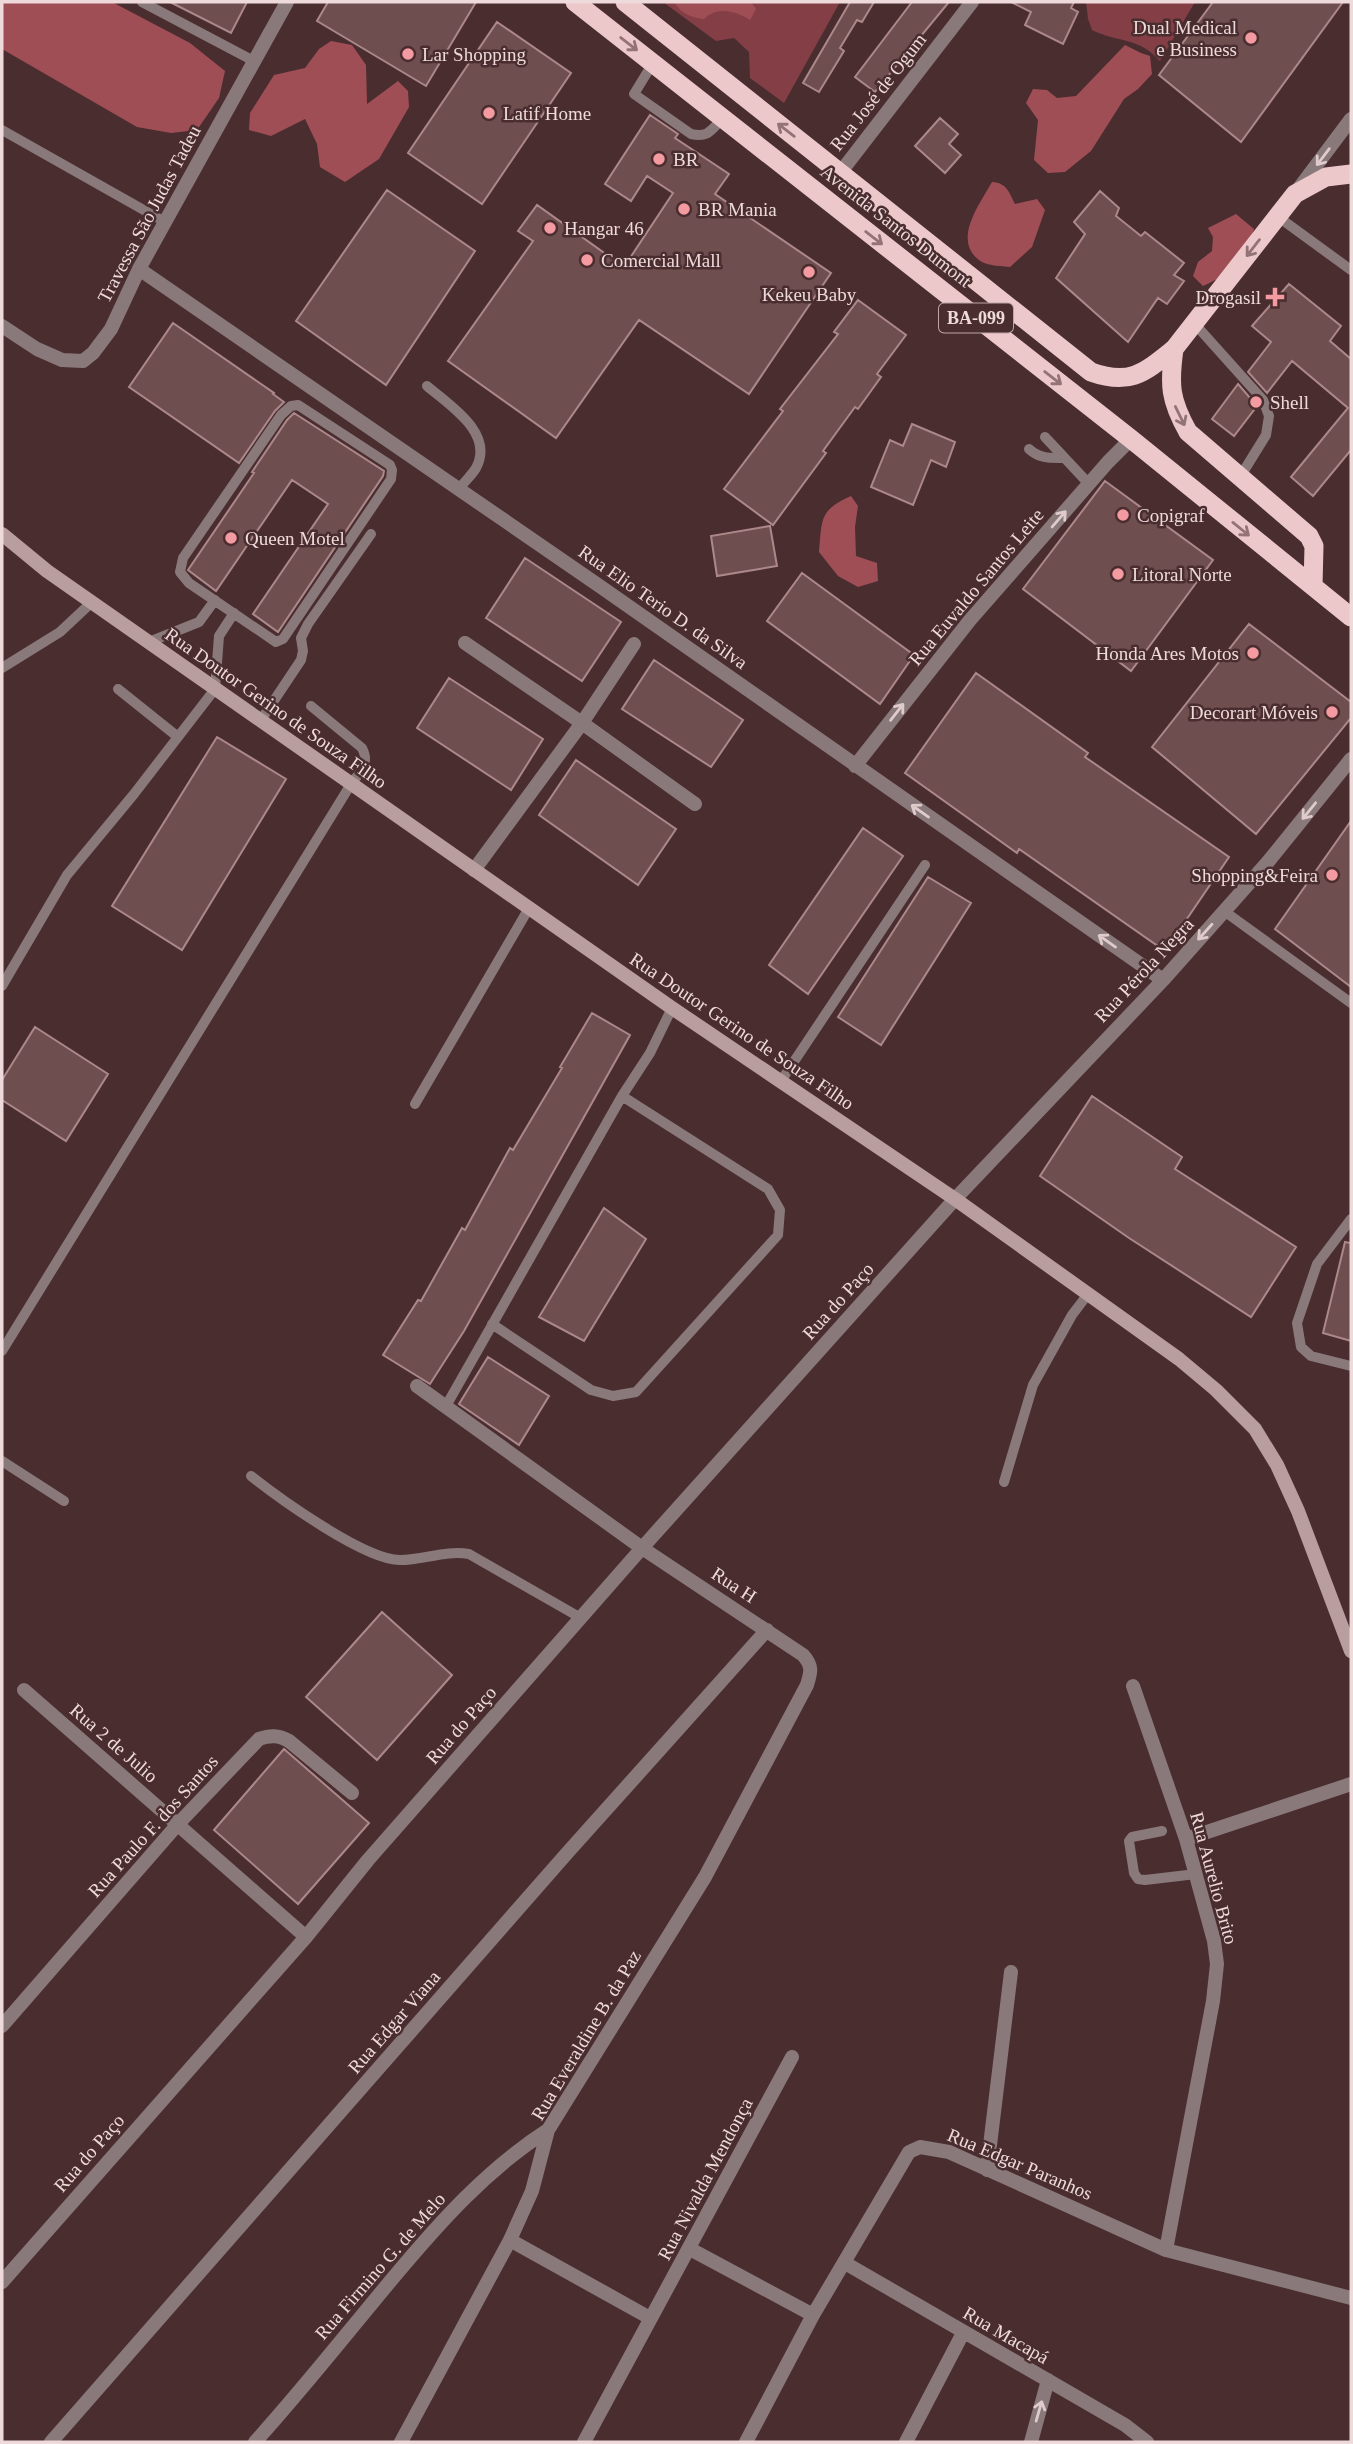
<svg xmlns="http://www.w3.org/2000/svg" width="1353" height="2444" font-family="'Times New Roman',serif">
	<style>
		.green { fill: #843e46 }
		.forest { fill: #a04e56 }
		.building { fill: #6f4e50; stroke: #ac888a; stroke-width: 2 }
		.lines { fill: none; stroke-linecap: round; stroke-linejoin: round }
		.service { stroke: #89797a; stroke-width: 10 }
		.minor { stroke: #89797a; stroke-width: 14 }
		.tertiary { stroke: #89797a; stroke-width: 14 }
		.secondary { stroke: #b89e9f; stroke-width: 14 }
		.trunk { stroke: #ecc8ca; stroke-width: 19 }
		.oneway { stroke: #937375 }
		.oneway2 { stroke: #dfcbcc }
		.poi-dot { fill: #f49aa1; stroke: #4a2d2f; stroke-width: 2.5 }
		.labels { text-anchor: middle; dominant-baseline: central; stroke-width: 5; stroke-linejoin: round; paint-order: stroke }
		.shield { fill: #4a2d2f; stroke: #bda6a7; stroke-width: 2 }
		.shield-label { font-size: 18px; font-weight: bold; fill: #eedadb }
		.poi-label { font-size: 19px; fill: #eedadb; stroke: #4a2d2f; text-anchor: start }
		.street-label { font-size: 19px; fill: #eedadb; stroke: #4a2d2f }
	</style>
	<rect width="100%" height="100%" fill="#4a2d2f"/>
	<path class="green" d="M663,2H840L784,103L750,78L749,52L734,38L716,41Z
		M1086,2H1195L1160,61C1137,36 1121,44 1092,30L1088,19Z"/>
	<path class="forest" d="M2,2H112L190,43L225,71L219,98L197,130L171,133L137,127L2,49Z
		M674,2H751L756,9L750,20C735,11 718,6 704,19C690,17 682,14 674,2Z
		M331,41L352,45L366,65L367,104L398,81L408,91L409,107L379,159L345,182L320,167L317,144L305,119L271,136L249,130L250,113L274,75L305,68L319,49Z
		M1125,45L1141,53L1150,56L1152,74L1138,89L1124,99L1091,151L1065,172L1048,173L1034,160L1038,120L1026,103L1033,89L1047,90L1057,98L1076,96Z
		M992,182C1007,183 1009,192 1015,204L1037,199L1045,210L1032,247L1010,267C1002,266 989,266 982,262C950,242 980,204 992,182Z
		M1236,214L1254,229C1247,256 1228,276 1203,286L1193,276L1198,262L1212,251L1213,237L1208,228Z
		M851,496L858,506L855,527L856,556L877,563L878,581L858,587L838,576L819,552C822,520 819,510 851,496Z"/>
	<path class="building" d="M170,2H247L231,33Z
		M328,2H476L426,86L317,21Z
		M850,2H874L862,22L857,20L840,48L844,51L819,92L803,83Z
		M912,2H949L875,92L855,77Z
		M1011,2H1074L1071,8L1078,12L1063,44L1025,25L1031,12Z
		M1213,2H1343L1241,142L1159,75Z
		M497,22L571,73L482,204L408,153Z
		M650,115L678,134L675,138L729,174L715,194L831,273L749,394L639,320L556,438L448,361L533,241L518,231L537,205L624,267L673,193L647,176L631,201L605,184Z
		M940,118L958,134L949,144L961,155L945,173L915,146Z
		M387,190L475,251L386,385L296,321Z
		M1100,191L1119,208L1116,216L1141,236L1145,232L1184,263L1174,275L1184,281L1167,304L1158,298L1128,342L1056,278L1085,234L1074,222Z
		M1289,284L1341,326L1330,341L1351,359V450L1313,496L1291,477L1348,408L1292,361L1267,393L1248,372L1271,342L1252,326Z
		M858,300L906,335L877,374L881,377L858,409L855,407L823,451L826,453L773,525L724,489L783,411L780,409L838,334L834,332Z
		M173,323L274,393L273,394L284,402L275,411L239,463L129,387Z
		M1238,384L1257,406L1234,436L1212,419Z
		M294,413L384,471L383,476L278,632L253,614L328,504L292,480L216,591L188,570L254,473L252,472L287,420Z
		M912,424L955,442L946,467L931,460L913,505L871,487L890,440L903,446Z
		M1105,481L1213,560L1131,671L1023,589Z
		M770,526L777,566L717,576L711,536Z
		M525,558L621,622L582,681L486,618Z
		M802,573L914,655L880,704L767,621Z
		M1249,624L1351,702V718L1256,834L1152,747Z
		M654,660L743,720L711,767L622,709Z
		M976,673L1088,753L1085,757L1229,857L1165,951L1019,849L1017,853L905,773Z
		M449,678L543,739L511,790L417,728Z
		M217,737L286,779L182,950L112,906Z
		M576,760L676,829L638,885L539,815Z
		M1351,821V987L1275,929Z
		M863,828L903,856L808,994L769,965Z
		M928,877L971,903L881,1045L838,1017Z
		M592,1013L630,1035L464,1331L430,1384L383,1355L418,1300L421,1301L462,1228L465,1230L510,1148L513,1150L562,1068L560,1067Z
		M35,1027L108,1074L66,1141L2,1100V1080Z
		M1092,1096L1182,1157L1175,1169L1296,1247L1251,1317L1129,1238L1040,1176Z
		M604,1208L646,1239L584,1341L539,1317Z
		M1345,1242L1351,1243V1341L1323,1333Z
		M488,1357L549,1396L519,1445L459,1404Z
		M382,1612L452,1675L377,1760L306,1697Z
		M284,1749L369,1823L298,1904L214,1830Z"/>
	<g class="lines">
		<path class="service" d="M142,2L254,61
			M653,63L634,94L691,134C709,138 711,130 723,118
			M2,130L165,222
			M1277,216L1351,270
			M1194,323L1263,400L1269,416L1266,435L1240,477
			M427,386C449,405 495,433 476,468C472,475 464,482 459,489
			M298,405L390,465L392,470L391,479L283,639L276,642L189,583L180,572L183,558L281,415L291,406Z
			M1045,437L1089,484
			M1029,449C1040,459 1050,458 1064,458
			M149,642L199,622L215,600
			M2,668L60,632L92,602
			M118,689L178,737
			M261,720L301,660L303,651L301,638L308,624L371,534
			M1224,911L1351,1003
			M2,986L67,875L134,794L215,689L219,636L234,613
			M781,1081L925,865
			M415,1104L529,908
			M1351,1219L1317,1264L1297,1323L1301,1347L1311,1356L1351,1366
			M492,1324L591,1390L613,1396L636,1392L778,1235L780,1210L768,1189L622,1096
			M2,1351L351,784C361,771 370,763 362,748L311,706
			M446,1406L622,1096L650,1053L672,1008
			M2,1461L64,1501
			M251,1476C280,1499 365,1560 400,1560C424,1560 445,1550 469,1554L581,1618
			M1004,1482L1033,1385L1072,1315L1088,1294
			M1162,1831L1132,1837L1129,1841L1134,1873L1138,1879L1145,1880L1196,1874"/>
		<path class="minor" d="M840,173L972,2
			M139,269L601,587L1163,980
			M2,326L37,349L62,360L83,361L93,353L111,329L139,269L287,2
			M465,643L582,723L695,804
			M855,766L970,620L1108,462L1131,439
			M474,870L582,723L634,644
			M1133,1686L1186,1839L1214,1941L1217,1964L1213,2001L1166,2250
			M24,1690L306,1937
			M1186,1839L1351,1784
			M2,2026L178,1824L259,1739C271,1735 278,1735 289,1741L352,1793
			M987,2170L1011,1972
			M510,2240L650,2318
			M690,2249L813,2315
			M845,2263L1125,2425L1147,2442
			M2,2282L306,1937L368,1860L642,1548L955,1199L1163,980L1267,863L1351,759
			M51,2442L568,1852L767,1630
			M255,2442C303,2389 347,2333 393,2278C439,2223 487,2169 548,2130
			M401,2442L510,2240L532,2191L548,2130L705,1877L807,1685C811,1672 813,1666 803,1655L642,1548L417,1386
			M584,2442L792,2057
			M746,2442L813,2315L909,2152L920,2147L949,2152L1166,2250L1351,2298
			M906,2442L963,2333
			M1031,2442L1048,2380"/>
		<path class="tertiary" d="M1297,191L1351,119"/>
		<path class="secondary" d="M2,534L47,571L672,1008L955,1199L1179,1359L1216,1390L1255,1429L1277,1465L1298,1511L1351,1651"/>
		<path class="trunk" d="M575,2L1131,439L1351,617
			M625,2L1091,372C1130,386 1144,373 1174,349L1295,194L1326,177L1351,174
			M1174,349C1169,385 1170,400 1188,432L1309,536L1314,546L1313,586"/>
	</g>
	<defs><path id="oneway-shaft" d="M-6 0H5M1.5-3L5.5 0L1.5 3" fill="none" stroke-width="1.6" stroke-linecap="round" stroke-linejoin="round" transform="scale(1.75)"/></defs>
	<g class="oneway">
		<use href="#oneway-shaft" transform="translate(629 44) rotate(38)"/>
		<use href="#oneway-shaft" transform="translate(786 130) rotate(-142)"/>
		<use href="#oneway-shaft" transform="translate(874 238) rotate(38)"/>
		<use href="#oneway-shaft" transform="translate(1253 248) rotate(128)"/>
		<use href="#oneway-shaft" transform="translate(1053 378) rotate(38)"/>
		<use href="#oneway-shaft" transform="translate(1180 416) rotate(64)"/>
		<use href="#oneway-shaft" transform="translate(1241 529) rotate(39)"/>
	</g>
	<g class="oneway2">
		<use href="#oneway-shaft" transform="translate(1323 157) rotate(127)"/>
		<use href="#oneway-shaft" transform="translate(1059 519) rotate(-49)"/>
		<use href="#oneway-shaft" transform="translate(897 712) rotate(-52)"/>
		<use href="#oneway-shaft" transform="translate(920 811) rotate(-145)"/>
		<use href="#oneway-shaft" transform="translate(1309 811) rotate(129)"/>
		<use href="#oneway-shaft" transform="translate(1205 932) rotate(132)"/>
		<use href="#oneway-shaft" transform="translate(1107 941) rotate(-145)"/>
		<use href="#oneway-shaft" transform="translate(1039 2411) rotate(-74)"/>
	</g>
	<g class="poi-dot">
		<circle cx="1251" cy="38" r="7"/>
		<circle cx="408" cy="54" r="7"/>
		<circle cx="489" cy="113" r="7"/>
		<circle cx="659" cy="159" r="7"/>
		<circle cx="684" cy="209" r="7"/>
		<circle cx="550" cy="228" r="7"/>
		<circle cx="587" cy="260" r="7"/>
		<circle cx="809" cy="272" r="7"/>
		<path d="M1271.5 286.5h7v7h7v7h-7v7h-7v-7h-7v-7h7z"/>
		<circle cx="1256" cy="402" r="7"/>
		<circle cx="1123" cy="515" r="7"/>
		<circle cx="231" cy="538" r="7"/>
		<circle cx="1118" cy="574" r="7"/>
		<circle cx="1253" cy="653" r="7"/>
		<circle cx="1332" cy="712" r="7"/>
		<circle cx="1332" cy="875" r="7"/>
	</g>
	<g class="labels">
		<rect class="shield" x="939" y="303.5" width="74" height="29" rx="5"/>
		<g class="shield-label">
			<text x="976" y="318">BA-099</text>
		</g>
		<g class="poi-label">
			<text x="1237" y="27" text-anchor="end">Dual Medical<tspan x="1237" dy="22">e Business</tspan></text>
			<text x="422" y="54">Lar Shopping</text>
			<text x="503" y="113">Latif Home</text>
			<text x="673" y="159">BR</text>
			<text x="698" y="209">BR Mania</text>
			<text x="564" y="228">Hangar 46</text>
			<text x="601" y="260">Comercial Mall</text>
			<text x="809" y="294" text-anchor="middle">Kekeu Baby</text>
			<text x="1261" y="297" text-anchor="end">Drogasil</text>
			<text x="1270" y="402">Shell</text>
			<text x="1137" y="515">Copigraf</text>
			<text x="245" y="538">Queen Motel</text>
			<text x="1132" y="574">Litoral Norte</text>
			<text x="1239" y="653" text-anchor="end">Honda Ares Motos</text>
			<text x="1318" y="712" text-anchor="end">Decorart Móveis</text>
			<text x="1318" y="875" text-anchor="end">Shopping&amp;Feira</text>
		</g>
		<g class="street-label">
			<text transform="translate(878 92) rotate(-52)">Rua José de Ogum</text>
			<text transform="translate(149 214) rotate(-62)">Travessa São Judas Tadeu</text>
			<text transform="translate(896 226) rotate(38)">Avenida Santos Dumont</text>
			<text transform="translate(976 587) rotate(-50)">Rua Euvaldo Santos Leite</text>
			<text transform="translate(663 607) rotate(35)">Rua Elio Terio D. da Silva</text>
			<text transform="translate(276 708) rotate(35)">Rua Doutor Gerino de Souza Filho</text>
			<text transform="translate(1144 970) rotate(-47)">Rua Pérola Negra</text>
			<text transform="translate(742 1031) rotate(34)">Rua Doutor Gerino de Souza Filho</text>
			<text transform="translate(838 1301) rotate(-48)">Rua do Paço</text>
			<text transform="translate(734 1585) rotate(33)">Rua H</text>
			<text transform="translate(461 1725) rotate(-49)">Rua do Paço</text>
			<text transform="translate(114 1743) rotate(41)">Rua 2 de Julio</text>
			<text transform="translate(153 1826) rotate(-48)">Rua Paulo F. dos Santos</text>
			<text transform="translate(1214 1878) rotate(75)">Rua Aurelio Brito</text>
			<text transform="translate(394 2022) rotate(-49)">Rua Edgar Viana</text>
			<text transform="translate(586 2035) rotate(-59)">Rua Everaldine B. da Paz</text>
			<text transform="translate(89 2153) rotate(-49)">Rua do Paço</text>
			<text transform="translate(1020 2164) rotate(23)">Rua Edgar Paranhos</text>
			<text transform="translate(705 2179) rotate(-62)">Rua Nivalda Mendonça</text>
			<text transform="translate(380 2266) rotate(-49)">Rua Firmino G. de Melo</text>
			<text transform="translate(1006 2335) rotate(30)">Rua Macapá</text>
		</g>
	</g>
	<rect width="1353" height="2444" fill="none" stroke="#eedadb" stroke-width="7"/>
</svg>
